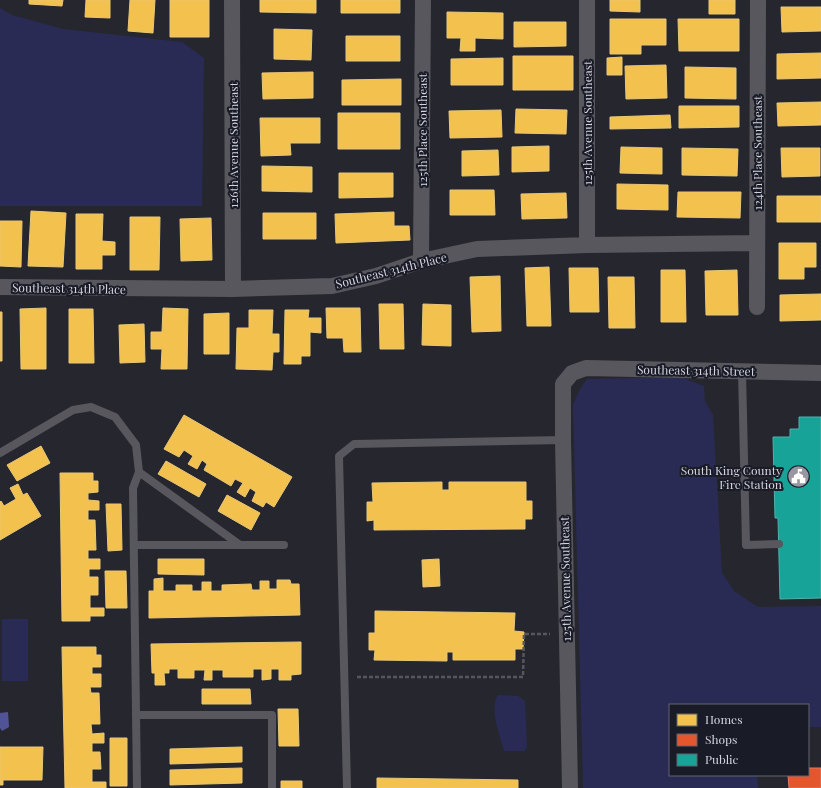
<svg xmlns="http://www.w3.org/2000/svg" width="821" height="788" font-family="'Playfair Display',serif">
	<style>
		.green { fill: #292b54 }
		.water { fill: #505497 }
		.homes { fill: #f2c14e; stroke: #e9c779 }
		.shops { fill: #e4572e; stroke: #df7c62 }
		.public { fill: #17a398; stroke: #4fb2ad }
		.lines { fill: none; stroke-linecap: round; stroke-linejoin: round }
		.path { stroke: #56575c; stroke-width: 2.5; stroke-dasharray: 4 2; stroke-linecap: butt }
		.lane { stroke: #57575d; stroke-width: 8 }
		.street { stroke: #57575d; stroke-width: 16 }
		.labels { text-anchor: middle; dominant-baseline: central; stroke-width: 4; stroke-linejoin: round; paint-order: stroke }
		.street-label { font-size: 12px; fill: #d3d4dd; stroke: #191b27 }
		.poi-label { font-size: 12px; fill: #d3d4dd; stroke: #191b27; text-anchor: end }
	</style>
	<rect width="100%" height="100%" fill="#26272e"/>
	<path class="green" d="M0,8L12,15L63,29L182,42L204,58L202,206H0Z
		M680,377L704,386L705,401L713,415L722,573L734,591L758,607L821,606V727H808V705H670V775H757L758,788H583L573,405L579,391L587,379Z
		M2,619H28V681H2Z
		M498,695L518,696L525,701L527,747L525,751H504C500,737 489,707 498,695Z"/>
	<path class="water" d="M8,712L9,727L2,731L0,728V713Z"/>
	<path class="homes" d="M29,0H63L62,6L29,4Z
		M86,0H110V18L85,17Z
		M130,0H155L153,33L128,31Z
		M170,0H209V37H170Z
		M260,0H316V13L260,12Z
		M341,0H400V13H341Z
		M610,0H640V12L610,11Z
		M709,0H735V14H709Z
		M781,7H821V31L782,32Z
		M447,12L503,13V39L475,38V51H460L461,38H447Z
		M610,19H666V45H641V54H610Z
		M678,19H739V51H679Z
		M514,22H566V46L514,47Z
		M274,29L312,30L311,60L274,59Z
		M346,36H400V61H346Z
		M821,53V78L777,79V54Z
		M513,56H573V90H513Z
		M622,57V75H607V58Z
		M503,58V85H451V59Z
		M666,65L667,98L626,99L625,66Z
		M685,67L736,68V99L685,98Z
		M313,72V98L263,99L262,73Z
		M401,79V105H342V80Z
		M821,102V125L778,126L777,103Z
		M679,106H739V127L679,128Z
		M516,109L567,110L566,134L515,133Z
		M501,110L502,137L450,138L449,111Z
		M338,113H400V149H338Z
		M670,115L671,128L610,129V117Z
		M260,118H320V143H290L291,155L261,156Z
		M549,146V171L512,172V147Z
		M621,147L662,148V174L620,173Z
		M682,148L738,149L737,176L682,175Z
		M781,148H820V176L782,177Z
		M498,150L499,175L462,176V151Z
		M262,166L312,167V192L262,191Z
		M339,173H393V197L339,198Z
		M617,184L668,185V210L617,209Z
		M450,190H494L495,215H450Z
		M678,192H741L740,218L677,217Z
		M566,193L567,218L522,219L521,194Z
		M777,196H821V222H777Z
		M31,211L66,213L63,267L28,266Z
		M394,212V226H409L410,240L336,243L335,214Z
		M263,213H316V239H263Z
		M76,214H103L102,241L115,242V255H102V269H76Z
		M130,217H160L159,270H130Z
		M211,218L212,260L181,261L180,219Z
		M0,221H22L21,267L0,266Z
		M779,243H816V267H804V279H779Z
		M549,267L551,326H527L525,268Z
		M569,268H598L599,312H570Z
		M661,270H685L686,322H661Z
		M737,270L738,315H706L705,271Z
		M500,276L501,331L472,332L470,277Z
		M608,277H634L635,328H609Z
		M821,294V320L780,321V295Z
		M379,304H403L404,349H380Z
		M423,304L451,305V346L422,345Z
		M46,308V369H21L20,309Z
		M163,308L188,309L187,369H161L162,349H151V332H162Z
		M326,308H360L361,352H344L343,338H327Z
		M69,309H93L94,363H69Z
		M249,310H273L272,334H279V352H273L272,370L236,369L237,328H249Z
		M285,310H309L308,318H321V333L310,332V356H301V364H284Z
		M0,312H2V361H0Z
		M229,313V354H204V314Z
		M144,324L145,362L120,363L119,325Z
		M184,415L292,477L274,507L266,502L263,507L252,501L256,492L250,488L245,497L237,492L243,483L235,479L231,486L204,470L207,464L202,460L197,469L188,464L193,456L184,450L179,457L164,449Z
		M41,446L50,463L17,481L7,465Z
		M166,461L206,484L199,497L158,474Z
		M60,473H93V481H98V492L88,493V500L99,501V510H88V520H95L96,550H88V559H100V569H89V577H98V595H90V608H104V616H90V621H62Z
		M442,482V490H449V482H526V501H532V519H525V529L374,530V520L367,521V502H373L372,483Z
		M18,484L23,495L27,493L41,516L0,540V502L1,501L4,506L16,499L10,488Z
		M227,495L260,513L251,530L218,511Z
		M106,504H121L122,550L108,551Z
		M158,559H204V575L158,574Z
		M439,559L440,586L423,587L422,560Z
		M105,571H126L127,608H106Z
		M163,578V591H176V585H192V591H202V582H211V591H222V585L251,584L252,590H260V581H269V589H277V580H290L291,584H299L300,615L149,618V591H154V579Z
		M375,611L515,613L514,631L524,632L523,649H515V660H453V652H447V661L374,660L375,650H369V633H375Z
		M301,642V674L291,675V680H279V669H271V679L262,680V669H253V677H223V670H212V680H204L205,670H194V678H178V669H169V673H164L165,685H155V673H152L151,644Z
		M62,647H96V655H101V667H92V674H101V687H90L91,693H99L100,724H91L92,734L104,733V743H92V752H100L101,769H92V782H106V788H65Z
		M202,689H250L251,704H202Z
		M278,709H298L299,746H279Z
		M110,738H127V786H110Z
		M0,747H43L42,780H3V785H0Z
		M242,747V762L170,764V749Z
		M242,768V783L170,785V770Z
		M377,778L518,780V788H377Z
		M281,781H302V788H281Z"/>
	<path class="shops" d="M808,768H821V788H789L788,775H808Z"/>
	<path class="public" d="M799,417H821V598L780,599L778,518H775L773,437H790V429H799Z"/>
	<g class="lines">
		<path class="path" d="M357,677H523L524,634H550"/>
		<path class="lane" d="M742,372L746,545L779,544
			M0,453L73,410L91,407L115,417L136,445L139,472L133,488L137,788
			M139,472L240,545
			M134,545H284
			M136,715H272V788
			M347,788L339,456L354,444L563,440"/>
		<path class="street" d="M232,0L233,289
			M587,0V245
			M421,261L423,0
			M0,287L233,289L332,286L376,276L421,261L477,249L587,245L757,243
			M757,307L758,0
			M570,788L563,440V384L572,373L586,368L821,373"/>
	</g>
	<defs>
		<symbol id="civic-disc" viewBox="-11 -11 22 22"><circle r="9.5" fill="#9697a0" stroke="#191b27"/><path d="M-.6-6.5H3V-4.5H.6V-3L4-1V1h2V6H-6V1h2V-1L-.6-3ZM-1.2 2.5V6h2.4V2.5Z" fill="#fff"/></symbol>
	</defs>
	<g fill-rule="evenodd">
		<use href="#civic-disc" x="786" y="464" width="25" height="25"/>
	</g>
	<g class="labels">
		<g class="street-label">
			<text transform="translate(587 123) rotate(-90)">125th Avenue Southeast</text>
			<text transform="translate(422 130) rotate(-90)">125th Place Southeast</text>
			<text transform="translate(233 145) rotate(-90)">126th Avenue Southeast</text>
			<text transform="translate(757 153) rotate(-90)">124th Place Southeast</text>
			<text transform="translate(391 270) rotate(-14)">Southeast 314th Place</text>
			<text transform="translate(69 288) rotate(1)">Southeast 314th Place</text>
			<text transform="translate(696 370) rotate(1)">Southeast 314th Street</text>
			<text transform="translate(565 579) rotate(-91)">125th Avenue Southeast</text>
		</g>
		<g class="poi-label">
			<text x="782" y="470">South King County<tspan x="782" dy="14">Fire Station</tspan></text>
		</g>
	</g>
	<rect x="669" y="704" width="140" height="72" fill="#191b27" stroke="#636570"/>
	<rect x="677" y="714" width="20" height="12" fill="#f2c14e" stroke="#636570"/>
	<text x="705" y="724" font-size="12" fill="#d3d4dd">Homes</text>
	<rect x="677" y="734" width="20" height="12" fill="#e4572e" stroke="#636570"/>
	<text x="705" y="744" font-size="12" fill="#d3d4dd">Shops</text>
	<rect x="677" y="754" width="20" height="12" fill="#17a398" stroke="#636570"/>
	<text x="705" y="764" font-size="12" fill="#d3d4dd">Public</text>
</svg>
